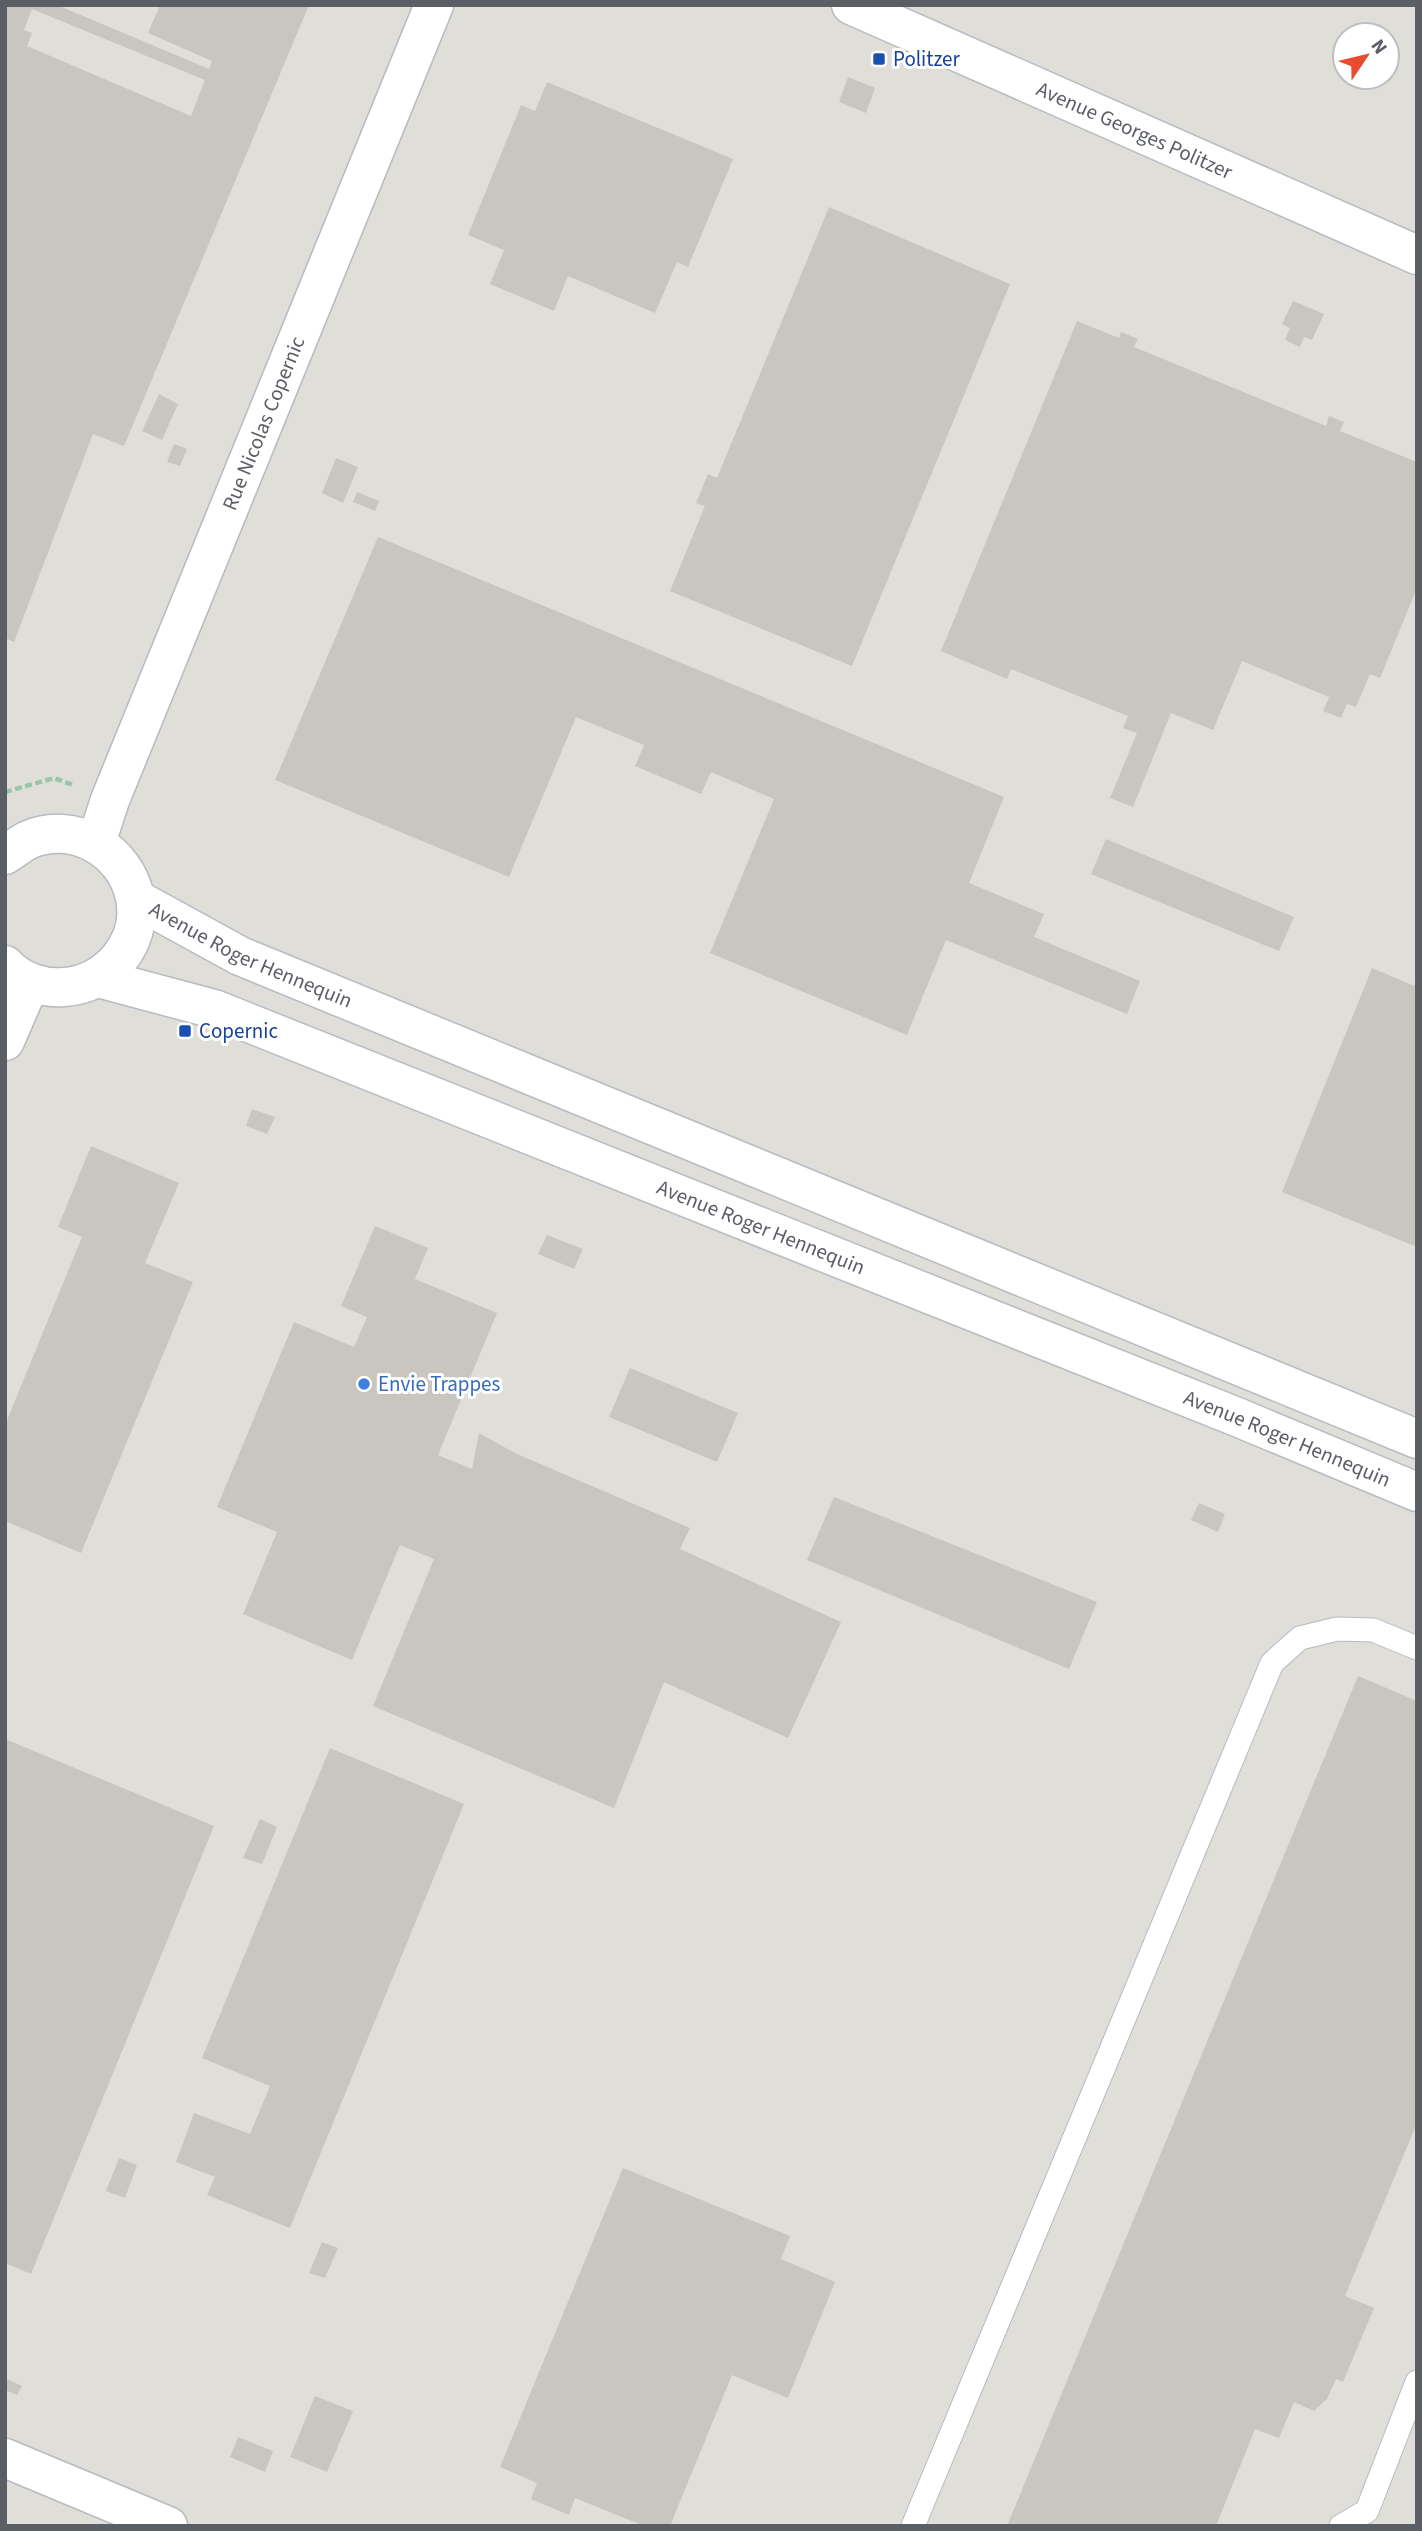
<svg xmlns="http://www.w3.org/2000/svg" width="1422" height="2531" font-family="'Source Sans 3',sans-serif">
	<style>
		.industrial { fill: #dfded8; fill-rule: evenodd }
		.building { fill: #c9c6c0; fill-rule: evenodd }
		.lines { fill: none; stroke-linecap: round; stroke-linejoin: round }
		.lane-casing { stroke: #b8babf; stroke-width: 25 }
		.street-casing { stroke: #b8babf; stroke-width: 41 }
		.secondary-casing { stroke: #b9bbc1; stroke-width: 41 }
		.path { stroke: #99c6a9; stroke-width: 4.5; stroke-dasharray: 7 3.5; stroke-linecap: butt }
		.lane { stroke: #fff; stroke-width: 23 }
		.street { stroke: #fff; stroke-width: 38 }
		.secondary { stroke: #fff; stroke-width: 38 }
		.transit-dot { fill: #1a4fb4; stroke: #fff; stroke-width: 2.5 }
		.shop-dot { fill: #3f7fe0; stroke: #fff; stroke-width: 2.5 }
		.labels { text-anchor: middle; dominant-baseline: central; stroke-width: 6; stroke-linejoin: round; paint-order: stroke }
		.transit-label { font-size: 21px; fill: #164399; stroke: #fff; text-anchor: start }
		.street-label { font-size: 21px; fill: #5b5e64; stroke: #fff }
		.shop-label { font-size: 21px; fill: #366cbe; stroke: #fff; text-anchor: start }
	</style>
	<rect width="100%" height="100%" fill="#eeece3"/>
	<path class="industrial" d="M5,5H1417V2526H5ZM1345,35H1387V77H1345Z"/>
	<path class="building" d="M5,5H57L209,69L212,61L148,33L160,5H309L124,446L93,434L14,642L5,638ZM32,9L205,80L191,116L27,46L32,33L24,30Z
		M848,77L875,88L866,113L839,102Z
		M547,82L733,159L688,267L677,262L655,313L568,276L554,311L490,284L504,250L468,235L521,105L535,111Z
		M829,207L1010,284L852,666L670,591L705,506L696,503L708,474L717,478Z
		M1293,301L1324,314L1312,340L1304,337L1300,347L1285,340L1290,328L1282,324Z
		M1077,321L1119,338L1121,332L1138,339L1134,347L1326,426L1329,416L1344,422L1340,431L1417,462V588L1380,678L1370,674L1356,707L1347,704L1341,718L1323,711L1329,697L1242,661L1213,730L1171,713L1133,807L1110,798L1137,733L1123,728L1128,716L1011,669L1007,679L941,651Z
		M159,394L178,404L162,440L142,431Z
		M174,444L187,449L180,466L167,462Z
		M336,458L358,467L343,503L322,493Z
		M357,492L379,501L375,511L353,502Z
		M378,537L1004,797L969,883L1044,914L1034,937L1140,981L1127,1014L946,940L907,1035L710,953L774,799L711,772L701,794L635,766L644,745L576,717L509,877L275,780Z
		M1106,839L1294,917L1279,951L1091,874Z
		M1372,968L1417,987V1247L1282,1192Z
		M252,1109L275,1117L267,1134L246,1126Z
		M91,1146L179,1183L145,1263L193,1282L81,1553L5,1521V1425L82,1237L58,1227Z
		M375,1226L428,1248L415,1279L497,1313L438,1455L472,1469L479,1433L517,1454L690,1528L680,1549L841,1622L788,1738L664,1682L614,1808L373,1706L434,1559L400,1545L352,1660L243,1614L277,1532L217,1507L294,1322L354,1347L367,1317L341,1306Z
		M547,1235L583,1249L574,1269L538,1254Z
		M630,1368L738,1413L717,1462L609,1417Z
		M834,1497L1097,1602L1069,1669L807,1560Z
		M1199,1503L1225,1514L1218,1532L1191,1520Z
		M1358,1676L1417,1701V2123L1345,2296L1374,2308L1343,2382L1336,2379L1327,2399L1314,2411L1294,2402L1279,2438L1255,2429L1216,2526H1007Z
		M5,1739L214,1826L31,2274L5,2263Z
		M330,1748L464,1804L290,2228L207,2195L215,2177L176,2162L194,2113L250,2134L270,2086L202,2058Z
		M260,1819L277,1827L262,1864L243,1858Z
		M119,2158L137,2165L125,2198L106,2191Z
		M623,2168L790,2236L781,2259L835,2282L788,2398L732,2375L670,2526H644L575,2498L569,2515L531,2499L537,2483L500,2467Z
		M322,2242L338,2248L325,2278L309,2273Z
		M7,2379L22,2386L17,2395L5,2390Z
		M315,2396L353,2411L327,2472L290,2457Z
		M238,2437L273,2451L265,2472L230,2457Z"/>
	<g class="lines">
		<defs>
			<path id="lane" d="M913,2526L1272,1663L1300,1638L1337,1629L1373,1630L1417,1648
				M1341,2526L1367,2511L1417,2382"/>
			<g id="street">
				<path id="s1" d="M96,843L110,800L434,5"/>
				<path d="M5,1041L30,983"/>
				<path d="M5,2458L168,2526"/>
			</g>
			<g id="secondary">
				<path id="s2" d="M851,5L1417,255"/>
				<path d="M5,855C12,851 20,844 28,840C73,820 126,850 135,898C144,943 107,985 64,987C43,989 19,981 5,965"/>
				<path id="s3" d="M136,899L240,956L1417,1439"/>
				<path id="s4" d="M98,978L214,1009L1237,1417L1417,1492"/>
			</g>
		</defs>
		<use href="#lane" class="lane-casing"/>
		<use href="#street" class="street-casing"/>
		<use href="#secondary" class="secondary-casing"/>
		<path class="path" d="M5,792L54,778L73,785"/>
		<use href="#lane" class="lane"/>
		<use href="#street" class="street"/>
		<use href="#secondary" class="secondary"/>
	</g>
	<g class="transit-dot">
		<rect x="872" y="52" width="14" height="14" rx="3.5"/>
		<rect x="178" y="1024" width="14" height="14" rx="3.5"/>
	</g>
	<circle class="shop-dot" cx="364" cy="1384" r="7"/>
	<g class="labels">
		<g class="transit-label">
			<text x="893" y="59">Politzer</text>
			<text x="199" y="1031">Copernic</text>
		</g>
		<g class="street-label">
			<text stroke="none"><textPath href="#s2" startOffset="310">Avenue Georges Politzer</textPath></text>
			<text stroke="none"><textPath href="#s1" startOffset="452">Rue Nicolas Copernic</textPath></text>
			<text stroke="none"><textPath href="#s3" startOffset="128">Avenue Roger Hennequin</textPath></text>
			<text stroke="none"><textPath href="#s4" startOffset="709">Avenue Roger Hennequin</textPath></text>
			<text stroke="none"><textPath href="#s4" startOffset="1276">Avenue Roger Hennequin</textPath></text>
		</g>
		<g class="shop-label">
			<text x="378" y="1384">Envie Trappes</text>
		</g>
	</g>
	<rect width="1422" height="2531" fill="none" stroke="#5b5e64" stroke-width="14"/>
	<g transform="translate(1366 56) rotate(55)"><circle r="33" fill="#ffffff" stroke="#bdbfc1" stroke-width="2"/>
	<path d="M0-5L12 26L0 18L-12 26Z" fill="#e84b2f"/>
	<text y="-10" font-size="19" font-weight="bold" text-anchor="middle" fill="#5b5e64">N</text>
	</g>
</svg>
